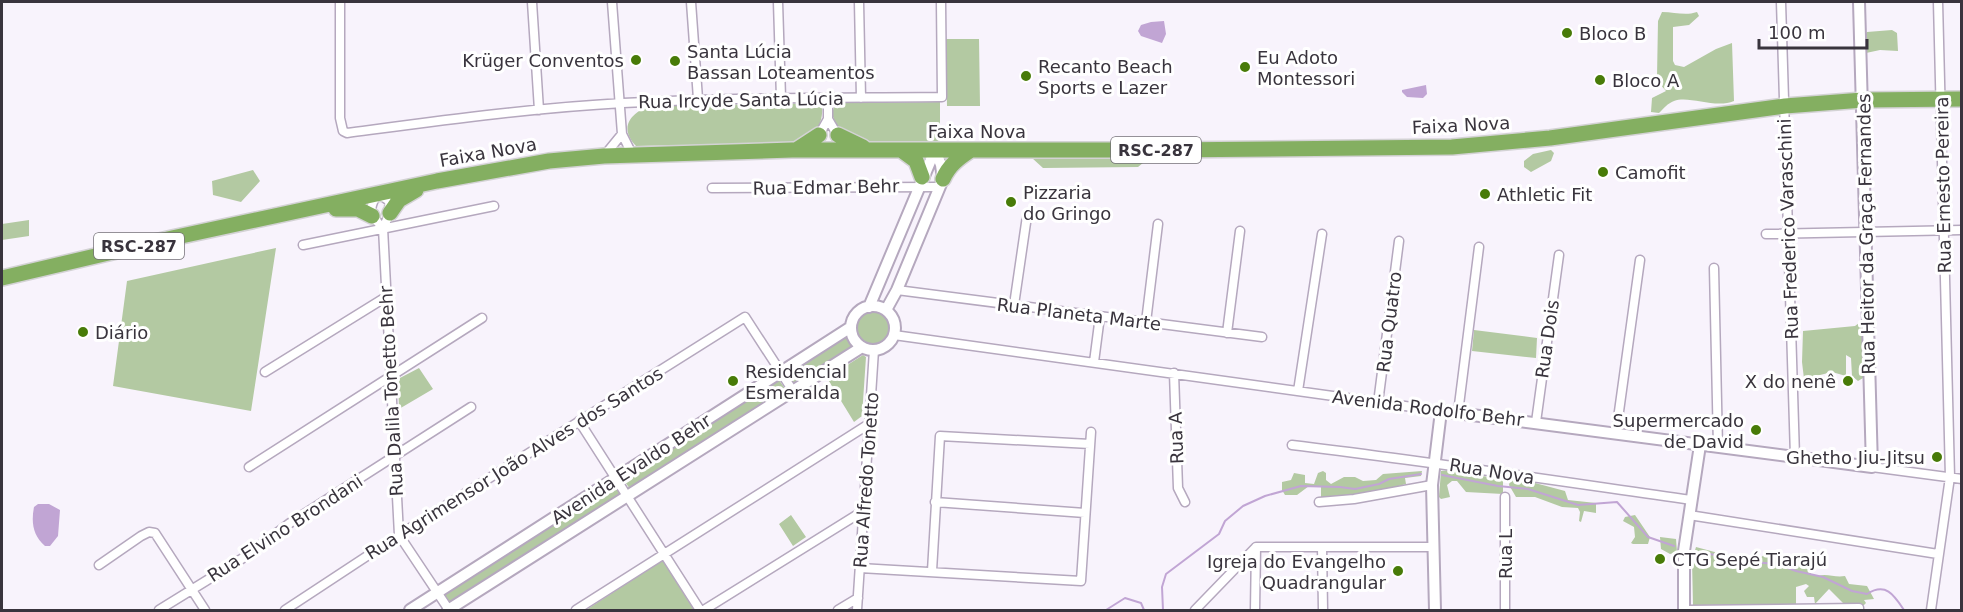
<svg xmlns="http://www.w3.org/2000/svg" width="1963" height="612" font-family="'DejaVu Sans',sans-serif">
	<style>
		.green { fill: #b3c9a2 }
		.water { fill: #c1a5d4 }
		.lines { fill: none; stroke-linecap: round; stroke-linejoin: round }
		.stream { stroke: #c1a5d4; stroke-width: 2 }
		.street-casing { stroke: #b5a8be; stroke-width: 11 }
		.secondary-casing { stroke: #b5a8be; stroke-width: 14 }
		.highway-casing { stroke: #d3d2d4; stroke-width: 18 }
		.street { stroke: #fff; stroke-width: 8 }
		.secondary { stroke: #fff; stroke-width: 10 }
		.highway { stroke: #84af61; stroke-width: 15 }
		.poi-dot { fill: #487b08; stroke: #fff; stroke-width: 2 }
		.labels { text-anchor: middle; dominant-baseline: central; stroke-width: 6; stroke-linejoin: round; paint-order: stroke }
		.shield { fill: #fff; stroke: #747177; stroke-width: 1.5 }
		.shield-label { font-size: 16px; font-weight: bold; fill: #39343d }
		.poi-label { font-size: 18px; fill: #39343d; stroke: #fff; text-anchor: start }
		.street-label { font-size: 18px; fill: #39343d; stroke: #fff }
	</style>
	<rect width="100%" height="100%" fill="#f8f3fc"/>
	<path class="green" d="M1662,12C1675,12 1685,16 1697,12L1699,16L1689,25L1673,27V61L1675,65L1684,67L1716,49L1732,43L1734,101C1715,109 1689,95 1674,101C1668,103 1663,109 1659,113L1651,112L1652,98L1666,91L1658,82L1657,77L1658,21Z
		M1892,30L1897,33L1898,51L1880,50L1866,53L1865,35L1867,32Z
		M946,39H979L980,106H947Z
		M940,102V141L865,143L837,128L832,114L835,103Z
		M822,103C824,127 814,139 791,143L636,146C618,128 631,111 652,106Z
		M1551,150L1554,153L1551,161L1531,172L1524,167V161L1533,154Z
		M1032,158H1149L1138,167L1043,168Z
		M253,170L260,181L241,202L213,195L212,181Z
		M29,220V236L2,240V224Z
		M276,248L251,411L113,386L127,281Z
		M857 328a17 17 0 1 1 34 0a17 17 0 1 1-34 0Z
		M1859,323L1864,325V368L1863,378L1858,381L1852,376L1851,358L1846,355V376L1832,372L1804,379L1802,362L1803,331L1855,326Z
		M1474,330L1537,338L1536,358L1472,351Z
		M847,336L854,347L795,385L787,374Z
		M863,355L866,357L862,416L854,422L827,378Z
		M419,368L433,389L399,409L398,379Z
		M779,380L786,390L630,489L623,479Z
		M1453,470L1503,480V494L1466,492L1457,481H1452L1447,485L1450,497L1441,499L1439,497L1441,471Z
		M1323,471L1326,473V480L1331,484L1344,477H1355L1363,481L1376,480L1383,474L1422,471L1421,476L1405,478L1406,484L1360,496L1321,497V487L1309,486L1297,495H1285L1282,490V482L1291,480L1294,473L1305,475V483L1314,484L1318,473Z
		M1513,480L1535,483L1565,491L1568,500L1596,503V513L1584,511L1581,522L1579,521L1580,512L1578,508L1562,507L1535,497H1516L1509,485L1510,481Z
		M613,485L621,495L450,604L444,594Z
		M791,515L806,537L793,546L779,524Z
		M1635,515L1650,537L1648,544H1633L1631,543L1635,537L1634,527L1623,521L1625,517Z
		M1660,537L1676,539L1677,552L1670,554L1661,549Z
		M1696,547L1722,554L1743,556L1746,561L1756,562L1767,552L1770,560L1775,557L1778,568H1782L1783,564L1795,566L1799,558H1810L1811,574L1818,576C1827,573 1835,578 1845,576L1849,584L1867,586L1874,599L1864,600L1866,603L1864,605H1845L1829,589L1815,604L1814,597H1807L1804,591L1809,586L1806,584L1796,587V604L1693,605L1692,560Z
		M663,560L694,610H586Z"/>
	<path class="water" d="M1164,21L1166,34L1162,43L1141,36L1138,31L1141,25L1151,22Z
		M1426,85L1427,94L1423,98L1407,97L1402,92V90Z
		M38,504H49L60,510L58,536L50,546H45C33,535 31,523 34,507Z"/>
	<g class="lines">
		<path class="stream" d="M1442,475L1498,486L1528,489L1578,505L1617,502L1648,537L1674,546
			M1695,552L1730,557L1752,562L1777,564L1796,571L1823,577L1852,591L1867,594C1886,582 1894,595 1904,610
			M1106,610L1125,598L1141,603L1144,610
			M1163,610L1162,587L1166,574L1219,534L1225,521L1243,506L1265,496L1301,486L1340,487L1355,489L1379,484L1389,479L1421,474"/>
		<defs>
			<path id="street" d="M340,2V118L343,131L347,133C438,121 531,108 623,103C729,97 836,98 942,97L941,2
				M532,2L539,110
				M612,2L622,134L632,154
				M691,2L698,99
				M778,2L781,98
				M859,2L861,98
				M1781,2L1795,457
				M828,119L838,136
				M819,139V135L828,119V98
				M604,156L622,134
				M712,188L939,187
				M383,228C370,215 367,210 378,193L389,201L390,213L383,228L399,535L449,610
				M1766,234L1962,230
				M303,245L494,206
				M1714,268L1718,447
				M897,290L1262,337
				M1014,305L1027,216
				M1146,322L1158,224
				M1227,333L1240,231
				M894,335L1441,411
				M1094,362L1100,316
				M265,372L386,297
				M1174,373L1178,488L1185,502
				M1298,391L1322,234
				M1378,403L1399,241
				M1458,413L1479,247
				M579,421L700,610
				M1536,422L1559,255
				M1616,433L1640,260
				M1292,445C1426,461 1558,481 1691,500
				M249,467L482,318
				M1872,467L1962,479
				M1505,497V610
				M935,502L1085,513
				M1319,502L1354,499L1432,485
				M1689,515L1938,554
				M1322,547L1323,610
				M99,565L141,536L149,532L155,533L205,610
				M860,568L1081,581L1091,432
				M932,571L940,436L1090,444
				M159,610L243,558L290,523L471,407
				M285,610L399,535L745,317L793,391
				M576,610L869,424
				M704,610L863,511
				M838,610L858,598
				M857,610L874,350
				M1195,610L1256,547H1434
				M1255,610L1256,547
				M1687,610L1859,608V610
				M1931,610L1950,477L1938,2"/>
			<path id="secondary" d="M851 328a22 22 0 1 1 44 0a22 22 0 1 1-44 0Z
				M869,307L935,150
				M886,310L897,290L943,179L941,165L935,150
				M410,610L851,327
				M448,610L862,347
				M1435,610L1432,485L1441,411L1872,467L1859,2
				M1684,610V551L1700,445"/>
			<path id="highway" d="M838,135L863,147
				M796,150L819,135
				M901,150L916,161L922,177
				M943,179C949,165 959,158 971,150
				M336,209H358L372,216
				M390,213L399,200L416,190
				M2,278L172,238L437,181L549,161L604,156L792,150H1167L1452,147L1550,138L1785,106L1863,100L1962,99"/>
		</defs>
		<use href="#street" class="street-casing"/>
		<use href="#secondary" class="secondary-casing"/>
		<use href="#highway" class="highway-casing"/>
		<use href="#street" class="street"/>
		<use href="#secondary" class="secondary"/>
		<use href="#highway" class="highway"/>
	</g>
	<g class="poi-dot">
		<circle cx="1567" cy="33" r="6"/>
		<circle cx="636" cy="60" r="6"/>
		<circle cx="675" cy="61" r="6"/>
		<circle cx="1245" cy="67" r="6"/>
		<circle cx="1026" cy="76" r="6"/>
		<circle cx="1600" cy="80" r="6"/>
		<circle cx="1603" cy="172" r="6"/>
		<circle cx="1485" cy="194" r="6"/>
		<circle cx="1011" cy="202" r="6"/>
		<circle cx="83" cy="332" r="6"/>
		<circle cx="733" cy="381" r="6"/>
		<circle cx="1848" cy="381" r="6"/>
		<circle cx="1756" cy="430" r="6"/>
		<circle cx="1937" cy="457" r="6"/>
		<circle cx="1660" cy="559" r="6"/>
		<circle cx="1398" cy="571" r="6"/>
	</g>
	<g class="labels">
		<g class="shield">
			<rect x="1111" y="137" width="90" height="26" rx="4.5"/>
			<rect x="94" y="233" width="90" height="26" rx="4.5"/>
		</g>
		<g class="shield-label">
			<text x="1156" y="150">RSC-287</text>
			<text x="139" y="246">RSC-287</text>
		</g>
		<g class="poi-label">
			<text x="1579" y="33">Bloco B</text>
			<text x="687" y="51">Santa Lúcia<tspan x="687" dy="21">Bassan Loteamentos</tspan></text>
			<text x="1257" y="57">Eu Adoto<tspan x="1257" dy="21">Montessori</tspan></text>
			<text x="624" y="60" text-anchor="end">Krüger Conventos</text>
			<text x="1038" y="66">Recanto Beach<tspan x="1038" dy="21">Sports e Lazer</tspan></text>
			<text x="1612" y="80">Bloco A</text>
			<text x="1615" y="172">Camofit</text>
			<text x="1023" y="192">Pizzaria<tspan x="1023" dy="21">do Gringo</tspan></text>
			<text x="1497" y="194">Athletic Fit</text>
			<text x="95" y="332">Diário</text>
			<text x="745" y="371">Residencial<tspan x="745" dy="21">Esmeralda</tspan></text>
			<text x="1836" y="381" text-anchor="end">X do nenê</text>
			<text x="1744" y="420" text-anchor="end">Supermercado<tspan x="1744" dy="21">de David</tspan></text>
			<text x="1925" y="457" text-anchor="end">Ghetho Jiu-Jitsu</text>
			<text x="1672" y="559">CTG Sepé Tiarajú</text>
			<text x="1386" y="561" text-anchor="end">Igreja do Evangelho<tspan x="1386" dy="21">Quadrangular</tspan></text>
		</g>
		<g class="street-label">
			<text transform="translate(741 100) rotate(-1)">Rua Ircyde Santa Lúcia</text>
			<text transform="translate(1461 125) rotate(-3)">Faixa Nova</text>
			<text x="977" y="131">Faixa Nova</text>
			<text transform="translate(488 152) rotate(-10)">Faixa Nova</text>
			<text transform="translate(1943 185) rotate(-91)">Rua Ernesto Pereira</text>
			<text transform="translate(826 187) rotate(-1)">Rua Edmar Behr</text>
			<text transform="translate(1788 229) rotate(-92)">Rua Frederico Varaschini</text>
			<text transform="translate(1866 234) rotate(-91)">Rua Heitor da Graça Fernandes</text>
			<text transform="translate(1079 314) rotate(7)">Rua Planeta Marte</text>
			<text transform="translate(1389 322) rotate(-83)">Rua Quatro</text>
			<text transform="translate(1547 339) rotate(-82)">Rua Dois</text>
			<text transform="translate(391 391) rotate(-93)">Rua Dalila Tonetto Behr</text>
			<text transform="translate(1428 408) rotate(7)">Avenida Rodolfo Behr</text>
			<text transform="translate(1176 438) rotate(-92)">Rua A</text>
			<text transform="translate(514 463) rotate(-32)">Rua Agrimensor João Alves dos Santos</text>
			<text transform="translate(631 469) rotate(-33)">Avenida Evaldo Behr</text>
			<text transform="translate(1492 471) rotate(9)">Rua Nova</text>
			<text transform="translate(866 480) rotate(-86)">Rua Alfredo Tonetto</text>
			<text transform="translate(285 528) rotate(-33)">Rua Elvino Brondani</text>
			<text transform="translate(1505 554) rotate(-90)">Rua L</text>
		</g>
	</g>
	<rect width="1963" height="612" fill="none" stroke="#39343d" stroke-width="6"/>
	<path d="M1759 39v9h108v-9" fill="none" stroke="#39343d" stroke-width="3"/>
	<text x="1768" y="39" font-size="18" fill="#39343d" stroke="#ffffff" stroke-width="4.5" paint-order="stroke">100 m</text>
</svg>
